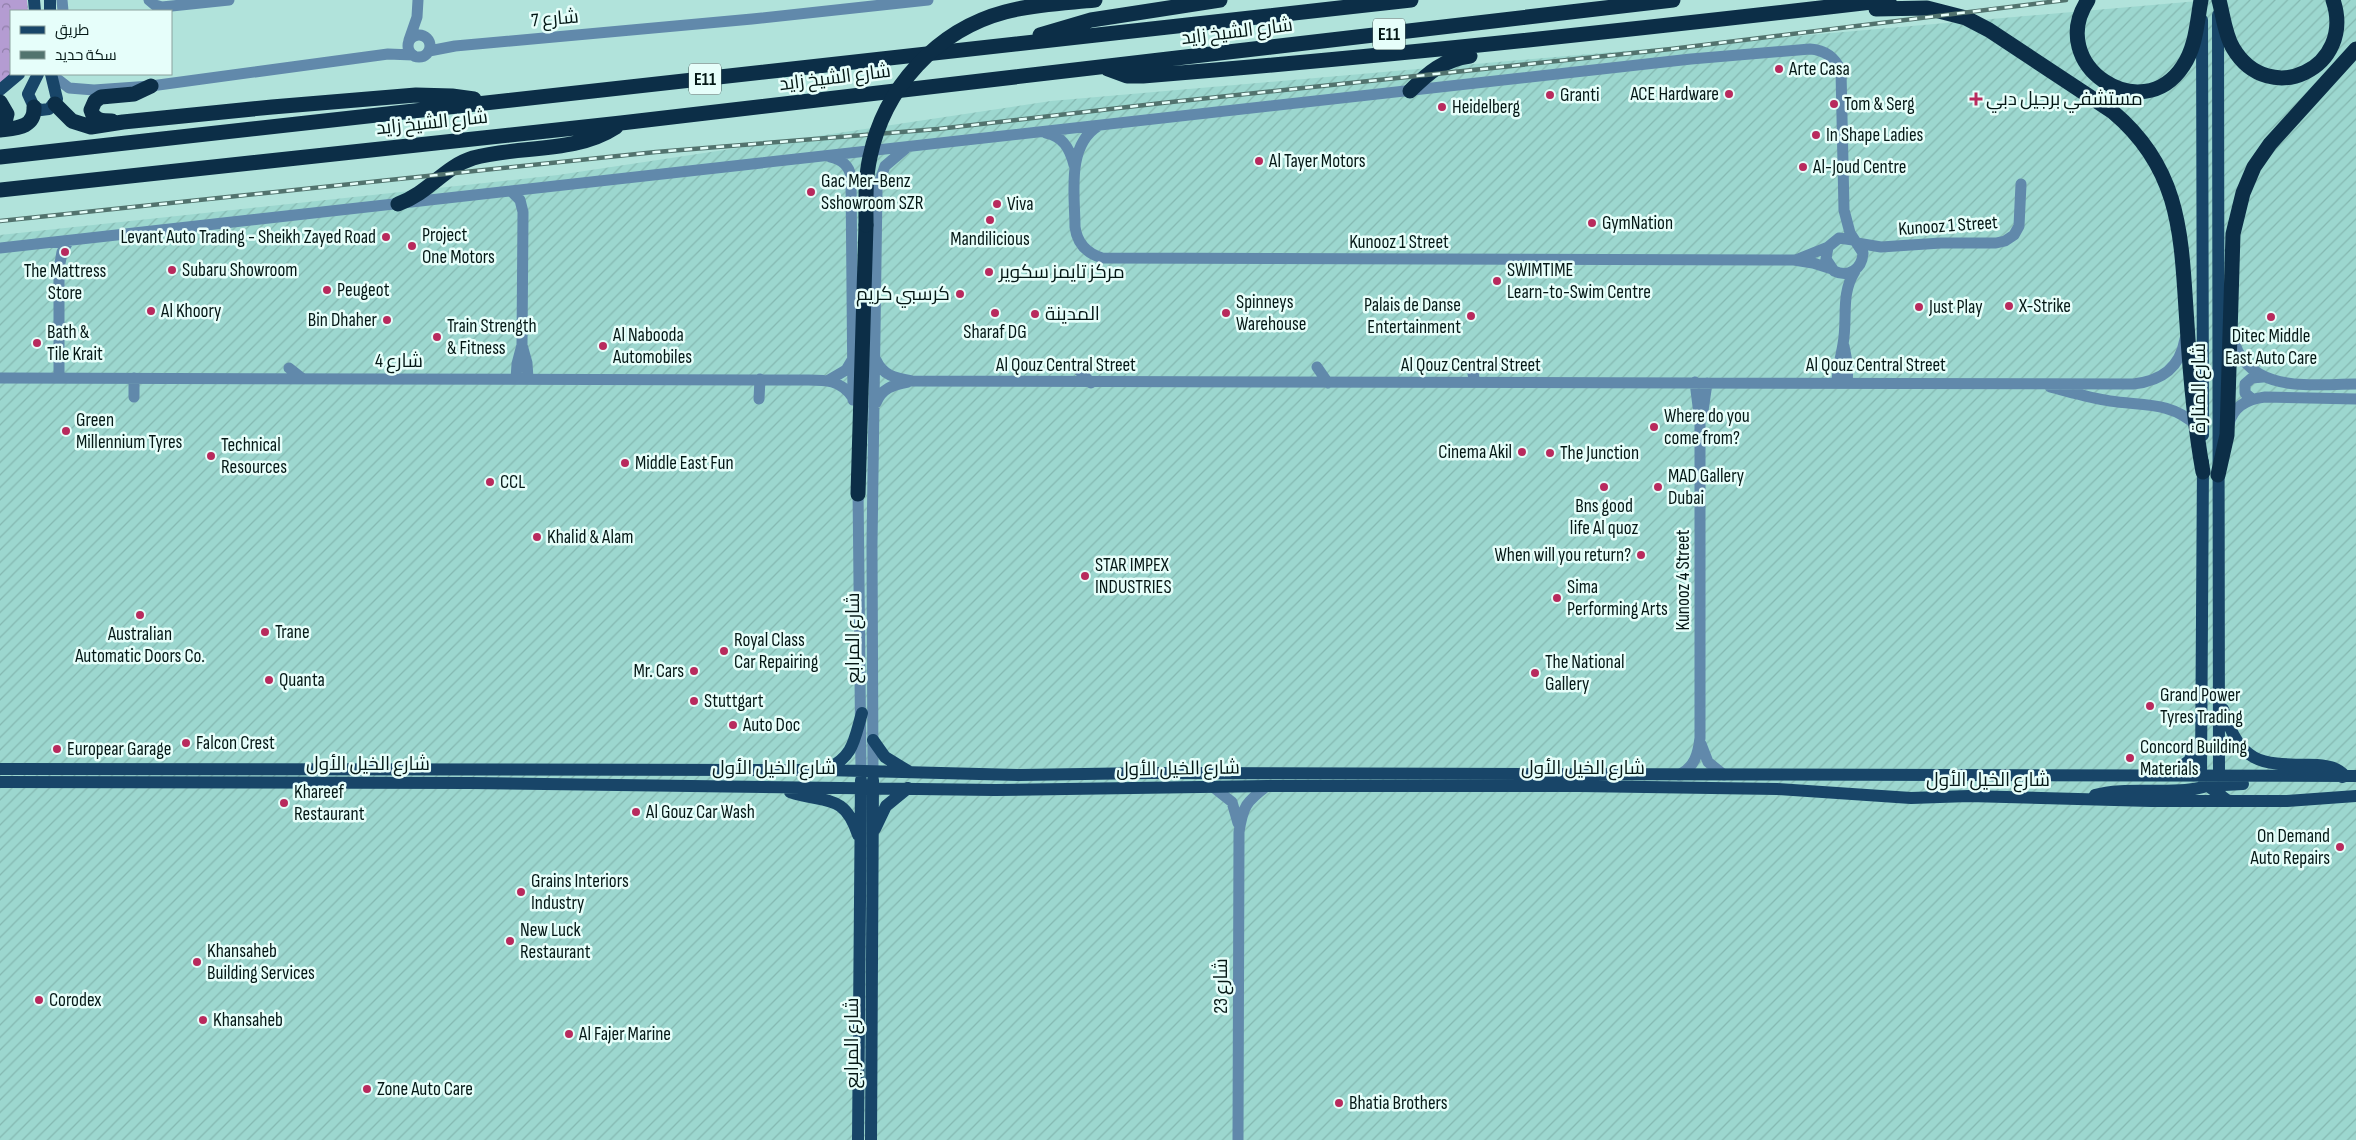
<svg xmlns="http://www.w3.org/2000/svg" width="2356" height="1140" font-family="'Sofia Sans Condensed',Cairo,sans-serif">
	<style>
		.industrial { fill: url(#industrial-furrows) }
		.park { fill: url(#park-crowns) }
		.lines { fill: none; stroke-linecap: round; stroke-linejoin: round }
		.minor { stroke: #6189ab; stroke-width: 11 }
		.major { stroke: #184568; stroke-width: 12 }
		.highway { stroke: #0c2e47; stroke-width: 15 }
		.rail-casing { stroke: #52736e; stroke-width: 4.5 }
		.rail { stroke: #e6fefa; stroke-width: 2.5; stroke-dasharray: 8; stroke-linecap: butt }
		.highway-bridge { stroke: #0c2e47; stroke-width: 15 }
		.poi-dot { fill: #b82a5d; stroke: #e6fefa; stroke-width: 2 }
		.labels { text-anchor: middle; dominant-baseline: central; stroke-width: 5; stroke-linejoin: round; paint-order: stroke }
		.shield { fill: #e6fefa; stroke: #485c5a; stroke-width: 1 }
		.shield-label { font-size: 18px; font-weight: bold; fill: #041715 }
		.street-label { font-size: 19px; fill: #041715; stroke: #e6fefa }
		.poi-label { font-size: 19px; fill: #041715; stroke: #e6fefa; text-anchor: start }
	</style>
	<defs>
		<pattern id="industrial-furrows" width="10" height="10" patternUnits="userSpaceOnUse" patternTransform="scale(1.25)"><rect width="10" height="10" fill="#9cd7cf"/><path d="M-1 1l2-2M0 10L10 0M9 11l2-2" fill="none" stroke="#85b8b1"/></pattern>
		<pattern id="park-crowns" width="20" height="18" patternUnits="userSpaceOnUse" patternTransform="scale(1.25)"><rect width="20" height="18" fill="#b49cd2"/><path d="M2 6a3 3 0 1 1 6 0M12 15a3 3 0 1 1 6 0" fill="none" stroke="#907ea9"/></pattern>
	</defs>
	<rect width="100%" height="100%" fill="#b1e3db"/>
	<path class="industrial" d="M2210,0H2356V1140H0V235L558,175L1051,101Z"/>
	<path class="park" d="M0,0H27L28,11H11V74L0,84Z"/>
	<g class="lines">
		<path class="minor" d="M62,0L63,11
			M149,0L155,5L162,7L229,0
			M408 46a11 11 0 1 1 22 0a11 11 0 1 1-22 0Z
			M409,40L417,17L418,0
			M429,51L455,46L752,19L928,0
			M51,74L69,88L94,90L151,86L388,54L413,55
			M1098,126C1066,146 1075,195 1075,227C1077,243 1086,253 1102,258L1794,260L1813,263L1832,269
			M1046,133C1063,136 1070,149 1074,165
			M830,157C842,160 849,165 851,177L853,400
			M511,191L520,200L523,212L522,345L517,364L516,379
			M1857,243L1881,247L1941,243H1996L2005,241L2014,235L2019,226L2021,184
			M0,248L1691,59L1810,49C1825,50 1835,57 1841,71L1844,210L1850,233L1863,253C1862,269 1849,278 1834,271L1826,259L1828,247L1839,238L1853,240
			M1798,259L1828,247
			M2232,336C2248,395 2308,384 2356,384
			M522,345L527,363L528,379
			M1844,346L1848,367L1847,383
			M876,360C883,376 896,378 912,381L2133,384C2161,381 2180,368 2185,339
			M1075,366L1091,383
			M1317,367L1328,383
			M289,368L303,379
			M0,378L801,380C822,380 840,378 853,398
			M59,378V269L62,252L68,242
			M134,378V397
			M829,380L846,370L852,360
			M1475,382L1473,374L1477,367
			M1837,383C1837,369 1841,357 1843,344C1848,318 1840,295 1855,271
			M2050,387C2070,392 2090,398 2110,401C2142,406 2171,401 2197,426
			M759,399L760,379
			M2252,399L2245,393V384L2252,378L2263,377
			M876,403C882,388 893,385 908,382
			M1702,418L1707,383
			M2229,424C2233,406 2248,399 2265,397L2356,399
			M858,488L861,772
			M1701,744L1708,762L1724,775
			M873,772L872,545L877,189L885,166L905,149
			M1679,775C1695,767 1698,754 1700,738V422L1695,382
			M1213,787L1232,802L1238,823
			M1238,1140L1239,832C1243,806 1246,802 1267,786"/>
		<path class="major" d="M34,0L35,11
			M50,0V11
			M2218,15L2219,775
			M2202,20L2203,435
			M38,74L28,94L34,107L41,110L49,109L57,99L51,74
			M0,90L19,74
			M2203,462L2201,775L2208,786L2227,800
			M2223,709C2242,767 2261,764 2317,765C2328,766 2337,767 2345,776L2342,777
			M873,740L885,757L908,771
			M0,769L825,770L1020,775L1148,773L2356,776
			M827,769C854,756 854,740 862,713
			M2169,775L2189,761L2199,743
			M0,782L471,783L995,790L1267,786H1580L1777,789L1911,798L1969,796L2151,801H2287L2356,796
			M790,792C825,804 844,792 858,835
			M2095,795C2128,785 2187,798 2213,783
			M2218,795L2220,788L2224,785L2243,784
			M875,829L886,806L908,788
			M858,1140L861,780
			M871,1140L873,780"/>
		<path class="highway" d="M2088,0C2045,65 2142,129 2183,66C2196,47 2197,22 2201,0
			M2219,0C2223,15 2225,35 2233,48C2269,109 2356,68 2333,0
			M1876,9L1927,8L1966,18L1989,30L2113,112C2183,171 2181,239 2187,324C2190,373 2194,423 2203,472
			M1040,35L1091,20L1220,0
			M1108,69L1127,76H1143C1393,56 1641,29 1889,0
			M1410,91C1429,72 1443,60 1470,56
			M0,102L7,114L5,122L0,127
			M55,104L72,121L91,127L123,122L272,107L416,95L452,96L474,99
			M112,121C102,121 94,121 91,110L95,101L101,97L134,94L151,86
			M0,130C16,128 35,128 34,107
			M0,157L1411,0
			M0,190L621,123L1673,0
			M398,204C429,193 444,167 473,158C519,145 575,154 616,127
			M2218,475L2227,435L2233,234L2243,193L2254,167L2270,144L2356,49
			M858,494L866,225"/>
		<defs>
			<path id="rail" d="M0,221L656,152L938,129L1162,103L1671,49L2066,0"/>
		</defs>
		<use href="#rail" class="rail-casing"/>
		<use href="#rail" class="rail"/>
		<path class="highway-bridge" d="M866,225C866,202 865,179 870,157C884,88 937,30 1005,12C1034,4 1066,3 1095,0"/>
	</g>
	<g class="poi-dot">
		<circle cx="1779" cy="69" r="5"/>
		<circle cx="1729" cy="94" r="5"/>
		<circle cx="1550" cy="95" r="5"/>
		<path d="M1973.5 91.5h5v5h5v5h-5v5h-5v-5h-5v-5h5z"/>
		<circle cx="1834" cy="104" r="5"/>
		<circle cx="1442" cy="107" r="5"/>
		<circle cx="1816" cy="135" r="5"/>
		<circle cx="1259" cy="161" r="5"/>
		<circle cx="1803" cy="167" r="5"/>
		<circle cx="811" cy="192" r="5"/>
		<circle cx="997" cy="204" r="5"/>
		<circle cx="990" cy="220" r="5"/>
		<circle cx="1592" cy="223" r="5"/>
		<circle cx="386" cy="237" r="5"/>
		<circle cx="412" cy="246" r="5"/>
		<circle cx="65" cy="252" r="5"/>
		<circle cx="172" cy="270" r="5"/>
		<circle cx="989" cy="272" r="5"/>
		<circle cx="1497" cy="281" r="5"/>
		<circle cx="327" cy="290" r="5"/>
		<circle cx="960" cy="294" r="5"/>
		<circle cx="2009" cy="306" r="5"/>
		<circle cx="1919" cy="307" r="5"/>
		<circle cx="151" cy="311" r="5"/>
		<circle cx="995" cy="313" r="5"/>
		<circle cx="1226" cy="313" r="5"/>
		<circle cx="1035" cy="314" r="5"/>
		<circle cx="1471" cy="316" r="5"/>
		<circle cx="2271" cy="317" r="5"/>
		<circle cx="387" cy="320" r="5"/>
		<circle cx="437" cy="337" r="5"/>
		<circle cx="37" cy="343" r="5"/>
		<circle cx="603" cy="346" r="5"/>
		<circle cx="1654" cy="427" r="5"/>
		<circle cx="66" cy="431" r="5"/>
		<circle cx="1522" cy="452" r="5"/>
		<circle cx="1550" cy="453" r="5"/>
		<circle cx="211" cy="456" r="5"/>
		<circle cx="625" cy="463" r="5"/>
		<circle cx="490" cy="482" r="5"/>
		<circle cx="1604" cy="487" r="5"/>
		<circle cx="1658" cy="487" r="5"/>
		<circle cx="537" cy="537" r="5"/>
		<circle cx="1641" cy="555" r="5"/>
		<circle cx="1085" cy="576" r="5"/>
		<circle cx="1557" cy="598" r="5"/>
		<circle cx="140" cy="615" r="5"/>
		<circle cx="265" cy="632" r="5"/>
		<circle cx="724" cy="651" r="5"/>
		<circle cx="694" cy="671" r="5"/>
		<circle cx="1535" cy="673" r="5"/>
		<circle cx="269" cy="680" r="5"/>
		<circle cx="694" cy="701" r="5"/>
		<circle cx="2150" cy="706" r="5"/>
		<circle cx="733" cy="725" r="5"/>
		<circle cx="186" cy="743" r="5"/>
		<circle cx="57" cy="749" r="5"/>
		<circle cx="2130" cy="758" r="5"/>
		<circle cx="284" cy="803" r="5"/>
		<circle cx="636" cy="812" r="5"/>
		<circle cx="2340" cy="847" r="5"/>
		<circle cx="521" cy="892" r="5"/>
		<circle cx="510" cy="941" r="5"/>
		<circle cx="197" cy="962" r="5"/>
		<circle cx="39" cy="1000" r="5"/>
		<circle cx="203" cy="1020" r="5"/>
		<circle cx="569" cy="1034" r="5"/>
		<circle cx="367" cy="1089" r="5"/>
		<circle cx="1339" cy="1103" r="5"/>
	</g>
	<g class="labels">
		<g class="shield">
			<rect x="1373" y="18.5" width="32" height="31" rx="4"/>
			<rect x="689" y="63.5" width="32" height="31" rx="4"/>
		</g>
		<g class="shield-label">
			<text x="1389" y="34">E11</text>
			<text x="705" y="79">E11</text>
		</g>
		<g class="street-label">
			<text transform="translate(555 19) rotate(-5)">شارع 7</text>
			<text transform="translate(1237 32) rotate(-7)">شارع الشيخ زايد</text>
			<text transform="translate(835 78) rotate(-7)">شارع الشيخ زايد</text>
			<text transform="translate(432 123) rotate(-6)">شارع الشيخ زايد</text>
			<text transform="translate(1948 226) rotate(-4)">Kunooz 1 Street</text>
			<text x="1399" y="242">Kunooz 1 Street</text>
			<text x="399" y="361">شارع 4</text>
			<text x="1066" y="365">Al Qouz Central Street</text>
			<text x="1471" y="365">Al Qouz Central Street</text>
			<text x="1876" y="365">Al Qouz Central Street</text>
			<text transform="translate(2199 388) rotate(-90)">شارع المنارة</text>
			<text transform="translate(1683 580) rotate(-90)">Kunooz 4 Street</text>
			<text transform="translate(853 638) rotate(-90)">شارع المرابع</text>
			<text x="368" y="764">شارع الخيل الأول</text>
			<text x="774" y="768">شارع الخيل الأول</text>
			<text x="1583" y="768">شارع الخيل الأول</text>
			<text transform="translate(1178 769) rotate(-1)">شارع الخيل الأول</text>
			<text x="1988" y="780">شارع الخيل الأول</text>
			<text transform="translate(1221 986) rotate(-90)">شارع 23</text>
			<text transform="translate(852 1043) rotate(-90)">شارع المرابع</text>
		</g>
		<g class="poi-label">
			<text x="1789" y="69">Arte Casa</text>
			<text x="1719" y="94" text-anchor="end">ACE Hardware</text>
			<text x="1560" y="95">Granti</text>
			<text x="1986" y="99">مستشفي برجيل دبي</text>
			<text x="1844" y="104">Tom &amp; Serg</text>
			<text x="1452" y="107">Heidelberg</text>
			<text x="1826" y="135">In Shape Ladies</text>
			<text x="1269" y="161">Al Tayer Motors</text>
			<text x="1813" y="167">Al-Joud Centre</text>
			<text x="821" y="181">Gac Mer-Benz<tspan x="821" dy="22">Sshowroom SZR</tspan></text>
			<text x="1007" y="204">Viva</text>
			<text x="1602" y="223">GymNation</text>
			<text x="422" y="235">Project<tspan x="422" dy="22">One Motors</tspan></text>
			<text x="376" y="237" text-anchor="end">Levant Auto Trading - Sheikh Zayed Road</text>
			<text x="990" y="239" text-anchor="middle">Mandilicious</text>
			<text x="182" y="270">Subaru Showroom</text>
			<text x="1507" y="270">SWIMTIME<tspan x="1507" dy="22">Learn-to-Swim Centre</tspan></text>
			<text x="65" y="271" text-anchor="middle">The Mattress<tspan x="65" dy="22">Store</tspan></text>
			<text x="999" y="272">مركز تايمز سكوير</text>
			<text x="337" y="290">Peugeot</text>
			<text x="950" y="294" text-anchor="end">كرسبي كريم</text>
			<text x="1236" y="302">Spinneys<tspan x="1236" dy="22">Warehouse</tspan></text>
			<text x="1461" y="305" text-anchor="end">Palais de Danse<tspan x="1461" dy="22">Entertainment</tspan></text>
			<text x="2019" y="306">X-Strike</text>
			<text x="1929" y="307">Just Play</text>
			<text x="161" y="311">Al Khoory</text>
			<text x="1045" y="314">المدينة</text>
			<text x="377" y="320" text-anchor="end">Bin Dhaher</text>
			<text x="447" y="326">Train Strength<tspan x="447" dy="22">&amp; Fitness</tspan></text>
			<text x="47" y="332">Bath &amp;<tspan x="47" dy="22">Tile Krait</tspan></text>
			<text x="995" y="332" text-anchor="middle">Sharaf DG</text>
			<text x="613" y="335">Al Nabooda<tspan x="613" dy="22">Automobiles</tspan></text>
			<text x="2271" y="336" text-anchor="middle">Ditec Middle<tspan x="2271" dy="22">East Auto Care</tspan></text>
			<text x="1664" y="416">Where do you<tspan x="1664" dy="22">come from?</tspan></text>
			<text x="76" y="420">Green<tspan x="76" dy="22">Millennium Tyres</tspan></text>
			<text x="221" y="445">Technical<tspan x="221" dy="22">Resources</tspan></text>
			<text x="1512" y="452" text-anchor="end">Cinema Akil</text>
			<text x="1560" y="453">The Junction</text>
			<text x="635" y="463">Middle East Fun</text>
			<text x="1668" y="476">MAD Gallery<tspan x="1668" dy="22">Dubai</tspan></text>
			<text x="500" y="482">CCL</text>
			<text x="1604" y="506" text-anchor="middle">Bns good<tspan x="1604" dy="22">life Al quoz</tspan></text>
			<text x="547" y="537">Khalid &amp; Alam</text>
			<text x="1631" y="555" text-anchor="end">When will you return?</text>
			<text x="1095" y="565">STAR IMPEX<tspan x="1095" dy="22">INDUSTRIES</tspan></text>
			<text x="1567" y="587">Sima<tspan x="1567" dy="22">Performing Arts</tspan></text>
			<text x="275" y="632">Trane</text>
			<text x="140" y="634" text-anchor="middle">Australian<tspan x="140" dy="22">Automatic Doors Co.</tspan></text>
			<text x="734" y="640">Royal Class<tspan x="734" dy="22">Car Repairing</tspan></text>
			<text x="1545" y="662">The National<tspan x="1545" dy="22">Gallery</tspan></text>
			<text x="684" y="671" text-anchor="end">Mr. Cars</text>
			<text x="279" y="680">Quanta</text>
			<text x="2160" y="695">Grand Power<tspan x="2160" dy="22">Tyres Trading</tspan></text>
			<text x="704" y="701">Stuttgart</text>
			<text x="743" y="725">Auto Doc</text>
			<text x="196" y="743">Falcon Crest</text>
			<text x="2140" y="747">Concord Building<tspan x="2140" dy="22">Materials</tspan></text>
			<text x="67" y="749">Europear Garage</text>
			<text x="294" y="792">Khareef<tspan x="294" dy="22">Restaurant</tspan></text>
			<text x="646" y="812">Al Gouz Car Wash</text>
			<text x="2330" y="836" text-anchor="end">On Demand<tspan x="2330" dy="22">Auto Repairs</tspan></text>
			<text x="531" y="881">Grains Interiors<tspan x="531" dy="22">Industry</tspan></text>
			<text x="520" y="930">New Luck<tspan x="520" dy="22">Restaurant</tspan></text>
			<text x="207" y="951">Khansaheb<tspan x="207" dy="22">Building Services</tspan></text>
			<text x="49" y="1000">Corodex</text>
			<text x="213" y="1020">Khansaheb</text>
			<text x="579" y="1034">Al Fajer Marine</text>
			<text x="377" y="1089">Zone Auto Care</text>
			<text x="1349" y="1103">Bhatia Brothers</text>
		</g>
	</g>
	<rect x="10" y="10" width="162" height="65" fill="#e6fefa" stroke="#8ca29e"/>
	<rect x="20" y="26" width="25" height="8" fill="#184568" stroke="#8ca29e"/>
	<text x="55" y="35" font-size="15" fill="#041715">طريق</text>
	<rect x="20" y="51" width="25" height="8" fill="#52736e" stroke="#8ca29e"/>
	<text x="55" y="60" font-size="15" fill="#041715">سكة حديد</text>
</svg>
